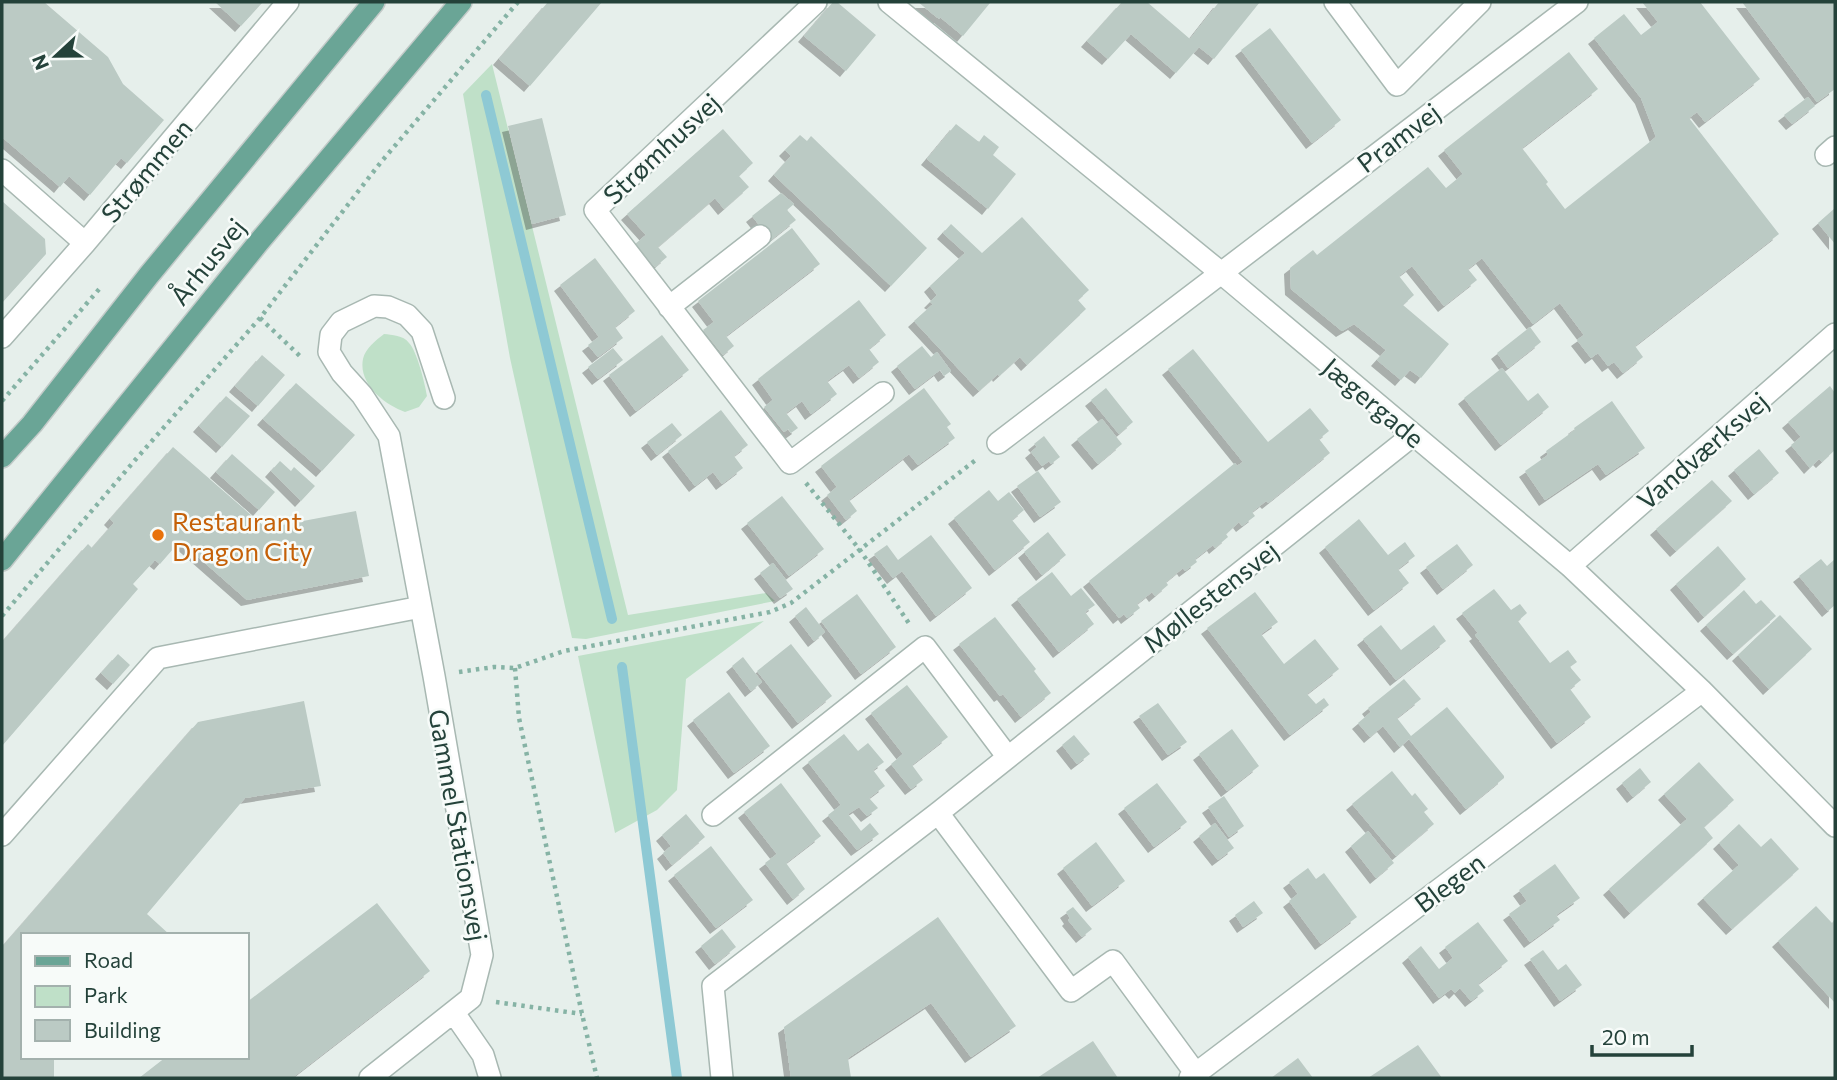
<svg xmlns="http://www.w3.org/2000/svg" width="1837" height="1080" font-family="Commissioner,sans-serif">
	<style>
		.green { fill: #bfe0c8 }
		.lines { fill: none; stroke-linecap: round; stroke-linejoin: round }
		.stream { stroke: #8ec9d4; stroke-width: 10 }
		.building { fill: #bbcac4; filter: url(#shadow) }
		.minor-casing { stroke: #a8b8b2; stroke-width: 24 }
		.major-casing { stroke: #c2cac8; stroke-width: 24 }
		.path { stroke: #86b3a5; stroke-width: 4.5; stroke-dasharray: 3.5 5; stroke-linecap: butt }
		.minor { stroke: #fff; stroke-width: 21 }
		.major { stroke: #6aa596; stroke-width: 21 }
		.food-dot { fill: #e8710a; stroke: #f7fbf9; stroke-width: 2.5 }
		.labels { text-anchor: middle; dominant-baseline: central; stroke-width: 5; stroke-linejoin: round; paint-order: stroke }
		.street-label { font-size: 26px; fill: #24423a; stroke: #f7fbf9 }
		.food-label { font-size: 26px; fill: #c56008; stroke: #f7fbf9; text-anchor: start }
	</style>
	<defs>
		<filter id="shadow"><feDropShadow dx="-6" dy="6" stdDeviation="0" flood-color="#0004"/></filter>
	</defs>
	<rect width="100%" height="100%" fill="#e6efeb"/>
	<path class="green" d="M492,64L628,615L766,593L775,601L586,639L572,638L510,358L463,94Z
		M384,334C392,335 403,335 409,343C417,351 425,384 427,396L419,407L405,412C385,405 358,384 363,359C365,349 376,340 384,334Z
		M764,621L686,679L677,790L657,810L615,833L578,656Z"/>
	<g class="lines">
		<path class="stream" d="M486,95L612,619
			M622,667L677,1078"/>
	</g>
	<path class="building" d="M2,2H44L108,57L123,84L164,120L127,163L121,158L90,195L69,176L60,187L2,137Z
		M215,2H263L241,26Z
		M548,2H602L530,86L499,59Z
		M833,2H837L876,35L846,71L804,36Z
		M918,2H989L990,3L963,36L940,17L939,19Z
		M1122,2H1147L1190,39L1219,2H1260L1214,59L1199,47L1176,73L1131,34L1108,59L1087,41Z
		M1642,2H1700L1760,79L1705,122L1697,112L1689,118L1779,234L1635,346L1643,357L1623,373L1614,362L1608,366L1598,353L1591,358L1577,340L1584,335L1560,303L1533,324L1482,258L1468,269L1477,280L1444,306L1412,266L1399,276L1414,295L1403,305L1449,344L1421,378L1410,370L1401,380L1377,360L1386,350L1354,324L1342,331L1291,289L1290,268L1313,250L1317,255L1428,167L1446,188L1463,174L1444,150L1569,52L1598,89L1522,148L1548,182L1546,184L1565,209L1656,137L1641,98L1594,38L1624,14L1641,35L1658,22Z
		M1742,2H1835V89L1817,102Z
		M1270,28L1341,120L1312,143L1241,50Z
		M1808,97L1815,106L1792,124L1784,115Z
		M542,118L566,215L532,224L508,126Z
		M956,124L979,142L984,135L999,147L993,155L1016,174L988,209L927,159Z
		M723,129L753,163L739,176L749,187L724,209L715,198L658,247L667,257L655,267L635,244L646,235L627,214Z
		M800,135L807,141L811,136L927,248L891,286L774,175L791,156L785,150Z
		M781,193L794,204L787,210L796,220L771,240L752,216Z
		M2,201L45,239L46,254L2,303Z
		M1835,208V244L1818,223Z
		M1022,217L1089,290L1078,300L1086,309L1027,365L1020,357L999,376L998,374L979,391L914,321L933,304L930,302L937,295L930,286L965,253L943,233L951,224L982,253Z
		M792,228L820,264L726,336L734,346L723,355L703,330L714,322L698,301Z
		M595,258L635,311L615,327L623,338L598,357L588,345L599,337L560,285Z
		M859,300L886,335L869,349L879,362L859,378L849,365L827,381L837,394L811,414L802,401L786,413L798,428L791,433L788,429L784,432L764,407L773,400L758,379Z
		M1530,327L1541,342L1508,368L1497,353Z
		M662,335L689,370L636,411L609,375Z
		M922,346L931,357L937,352L951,371L944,376L940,370L915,389L897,366Z
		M613,348L623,360L598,379L588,367Z
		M1193,349L1268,442L1310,408L1329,431L1319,439L1330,453L1268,503L1266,501L1252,512L1255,516L1242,526L1239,522L1226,534L1228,537L1215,548L1213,545L1195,559L1197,562L1185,571L1183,568L1166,582L1168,585L1155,596L1152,592L1137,604L1140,608L1127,618L1124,614L1119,618L1089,581L1235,463L1237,466L1243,462L1168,369Z
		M262,355L285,375L258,406L235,386Z
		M1502,368L1528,401L1538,393L1549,407L1501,445L1464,398Z
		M296,383L355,435L322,471L263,419Z
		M1830,386L1835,393V450L1822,462L1819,459L1810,468L1791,445L1801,437L1788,422Z
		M924,388L951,424L947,427L955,438L918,465L909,454L849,500L857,511L846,520L827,495L837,487L821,466Z
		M1106,388L1133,422L1119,434L1091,400Z
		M226,396L250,416L222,447L199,426Z
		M1612,401L1645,448L1606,475L1598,464L1545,500L1525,471L1548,455L1546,451L1575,430L1574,428Z
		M721,410L748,445L734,456L743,468L722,484L713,472L695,486L668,451Z
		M1102,419L1122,444L1098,464L1077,439Z
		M672,423L682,435L657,455L647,442Z
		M1044,436L1060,457L1051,464L1049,461L1042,466L1031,452L1037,447L1034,444Z
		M173,447L266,528L356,511L369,576L247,600L180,541L160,564L155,560L133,584L138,589L2,746V642L88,544L92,548L114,523L110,519Z
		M1759,449L1779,473L1754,494L1734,470Z
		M232,454L275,492L259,510L216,472Z
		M280,461L291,471L294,467L315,486L301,501L271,471Z
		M1038,471L1061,502L1040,517L1017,486Z
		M1712,480L1732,501L1676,551L1656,529Z
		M989,490L998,501L1009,492L1024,510L1012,520L1030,542L995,570L954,518Z
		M782,496L824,549L789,576L747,523Z
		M1359,519L1388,555L1405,542L1415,556L1398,569L1409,583L1374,610L1325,547Z
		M1048,532L1066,555L1042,575L1024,552Z
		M931,535L972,588L936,616L902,571L893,578L874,554L887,545L898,560Z
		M1457,544L1473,565L1443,589L1426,567Z
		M1718,546L1746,579L1704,617L1676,584Z
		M1821,559L1827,566L1835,559V605L1828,611L1799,576Z
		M773,563L793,589L780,598L760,573Z
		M1052,572L1071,596L1081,588L1095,605L1085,612L1094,624L1059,652L1017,599Z
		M1494,589L1511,610L1520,604L1527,613L1518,621L1550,663L1568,650L1577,662L1570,667L1581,680L1570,689L1591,717L1557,743L1475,635L1478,633L1462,613Z
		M1744,590L1756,604L1761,600L1776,616L1733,654L1706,625Z
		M1255,592L1278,622L1261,634L1284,664L1315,639L1339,669L1307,694L1316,704L1324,698L1329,705L1290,735L1207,628Z
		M857,594L896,647L861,674L821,621Z
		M806,607L825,632L814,641L795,616Z
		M1780,615L1812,649L1769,689L1738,655Z
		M995,617L1036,669L1034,671L1051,693L1021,717L1003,694L1000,696L959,644Z
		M1381,625L1401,650L1434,625L1446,641L1396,680L1363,639Z
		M791,644L832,696L798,723L757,671Z
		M118,654L130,665L113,684L101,673Z
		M743,657L762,682L751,691L732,666Z
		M1404,679L1421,699L1397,718L1411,736L1447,707L1504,776V778L1466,809L1409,739L1400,747L1383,726L1370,737L1358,723L1371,712L1368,708Z
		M907,685L948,737L912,765L923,780L911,789L891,764L903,754L871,713Z
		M729,692L770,746L734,773L693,720Z
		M304,701L321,786L245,798L147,914L170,935H23V1057H54V1078H2V947L198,722Z
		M1158,703L1187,742L1168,755L1139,716Z
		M1232,729L1259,766L1227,791L1199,754Z
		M844,734L858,751L868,743L884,762L873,770L885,786L869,798L878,808L867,816L859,807L848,814L861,831L870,823L879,834L857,850L828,815L841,805L808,762Z
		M1074,735L1090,754L1077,764L1062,745Z
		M1699,762L1734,800L1704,827L1713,838L1630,913L1609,889L1687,819L1664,794Z
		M1640,768L1651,782L1633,797L1622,783Z
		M1392,771L1412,796L1415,793L1428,809L1424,812L1434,824L1396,856L1352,804Z
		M781,783L821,836L786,863L805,889L793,899L765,863L777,854L744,812Z
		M1157,783L1187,822L1154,847L1124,808Z
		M1224,796L1244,826L1229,837L1208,807Z
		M686,814L705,837L672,865L663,853L671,846L662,835Z
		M1215,823L1234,848L1218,860L1199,836Z
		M1739,824L1761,847L1771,838L1799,869L1732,929L1703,898L1739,865L1719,843Z
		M1368,831L1394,863L1376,878L1351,846Z
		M1096,842L1125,881L1092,906L1063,868Z
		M711,846L753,900L716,928L674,875Z
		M1555,864L1580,898L1556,915L1560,920L1530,942L1509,914L1527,901L1519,890Z
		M1308,868L1316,879L1324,873L1357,917L1321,944L1289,901L1298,894L1289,882Z
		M1254,901L1263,913L1243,927L1235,915Z
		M377,903L430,971L292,1078H139L166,1057H247V1002Z
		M1816,906L1832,923L1835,919V1003L1778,941Z
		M1073,907L1092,929L1082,937L1068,920L1070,918L1066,912Z
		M938,917L1016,1026L971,1057L931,1003L848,1058L851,1078H791L784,1027Z
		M1478,922L1508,961L1478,984L1484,991L1471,1001L1460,988L1455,993L1451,989L1439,998L1408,957L1421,946L1439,969L1453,958L1445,947Z
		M722,929L736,947L715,964L701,946Z
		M1543,950L1558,970L1566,964L1582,985L1560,1001L1530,959Z
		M1093,1041L1118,1078H1037Z
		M1418,1045L1442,1078H1368Z
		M1298,1058L1313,1078H1271Z"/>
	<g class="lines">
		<defs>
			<path id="minor" d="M816,2L595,210L790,463L883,393
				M889,2L1220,272L1570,566L1702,691L1835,826
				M1335,2L1397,85L1480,2
				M1826,155L1835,147
				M2,170L85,243
				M669,307L760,236
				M2,337L85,243L288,2
				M998,443L1577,2
				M1570,566L1835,334
				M938,813L1071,991L1113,961L1196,1074
				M713,815L925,647L1007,756
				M2,835L158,658L421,607
				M454,1013L483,1055L490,1078
				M370,1078L471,998L482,955L434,676L389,436L362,395L342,373L329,352L331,335L341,322L374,306L388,307L407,315L422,331L444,398
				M722,1078L713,986L938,813L1413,435
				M1190,1078L1702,691"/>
			<path id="major" d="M2,457L32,424L149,275L374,2
				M2,560L258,243L461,2"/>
		</defs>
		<use href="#minor" class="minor-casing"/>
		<use href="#major" class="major-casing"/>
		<path class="path" d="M260,318L302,358
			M2,401L101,287
			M806,483L860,550L910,625
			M2,616L136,459L260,318L381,162L518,2
			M515,668L519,718L582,1014L597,1078
			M459,672L494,667L515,668L564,651L770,612L791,603L977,459
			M496,1002L582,1014"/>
		<use href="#minor" class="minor"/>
		<use href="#major" class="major"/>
	</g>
	<circle class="food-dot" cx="158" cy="535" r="7"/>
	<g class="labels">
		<g class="street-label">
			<text transform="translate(1398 137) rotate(-37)">Pramvej</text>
			<text transform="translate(661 148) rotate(-43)">Strømhusvej</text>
			<text transform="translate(146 170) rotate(-50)">Strømmen</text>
			<text transform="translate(207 261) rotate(-51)">Århusvej</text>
			<text transform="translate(1374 402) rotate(40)">Jægergade</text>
			<text transform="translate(1702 450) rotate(-41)">Vandværksvej</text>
			<text transform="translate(1210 596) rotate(-38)">Møllestensvej</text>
			<text transform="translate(459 825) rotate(80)">Gammel Stationsvej</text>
			<text transform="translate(1449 882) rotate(-37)">Blegen</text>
		</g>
		<g class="food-label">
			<text x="172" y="520">Restaurant<tspan x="172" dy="30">Dragon City</tspan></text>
		</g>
	</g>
	<rect width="1837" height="1080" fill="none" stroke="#24423a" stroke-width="7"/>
	<rect x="21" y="933" width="228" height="126" fill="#f7fbf9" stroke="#a3b1ad" stroke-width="2"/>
	<rect x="35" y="956" width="35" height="10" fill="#6aa596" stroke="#a3b1ad" stroke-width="2"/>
	<text x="84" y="968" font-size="21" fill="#24423a">Road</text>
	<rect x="35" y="986" width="35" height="21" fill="#bfe0c8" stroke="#a3b1ad" stroke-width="2"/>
	<text x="84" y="1003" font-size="21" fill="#24423a">Park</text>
	<rect x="35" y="1020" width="35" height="21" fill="#bbcac4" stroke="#a3b1ad" stroke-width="2"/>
	<text x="84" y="1038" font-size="21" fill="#24423a">Building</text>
	<g transform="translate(56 56) rotate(248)" stroke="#f7fbf9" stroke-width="5" paint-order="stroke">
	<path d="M0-5L12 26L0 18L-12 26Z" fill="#24423a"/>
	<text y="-10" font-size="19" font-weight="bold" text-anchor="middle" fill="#24423a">N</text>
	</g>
	<path d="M1592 1045v10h100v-10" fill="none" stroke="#24423a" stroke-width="3.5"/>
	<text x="1602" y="1045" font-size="21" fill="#24423a" stroke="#f7fbf9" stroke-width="5" paint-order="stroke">20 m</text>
</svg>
